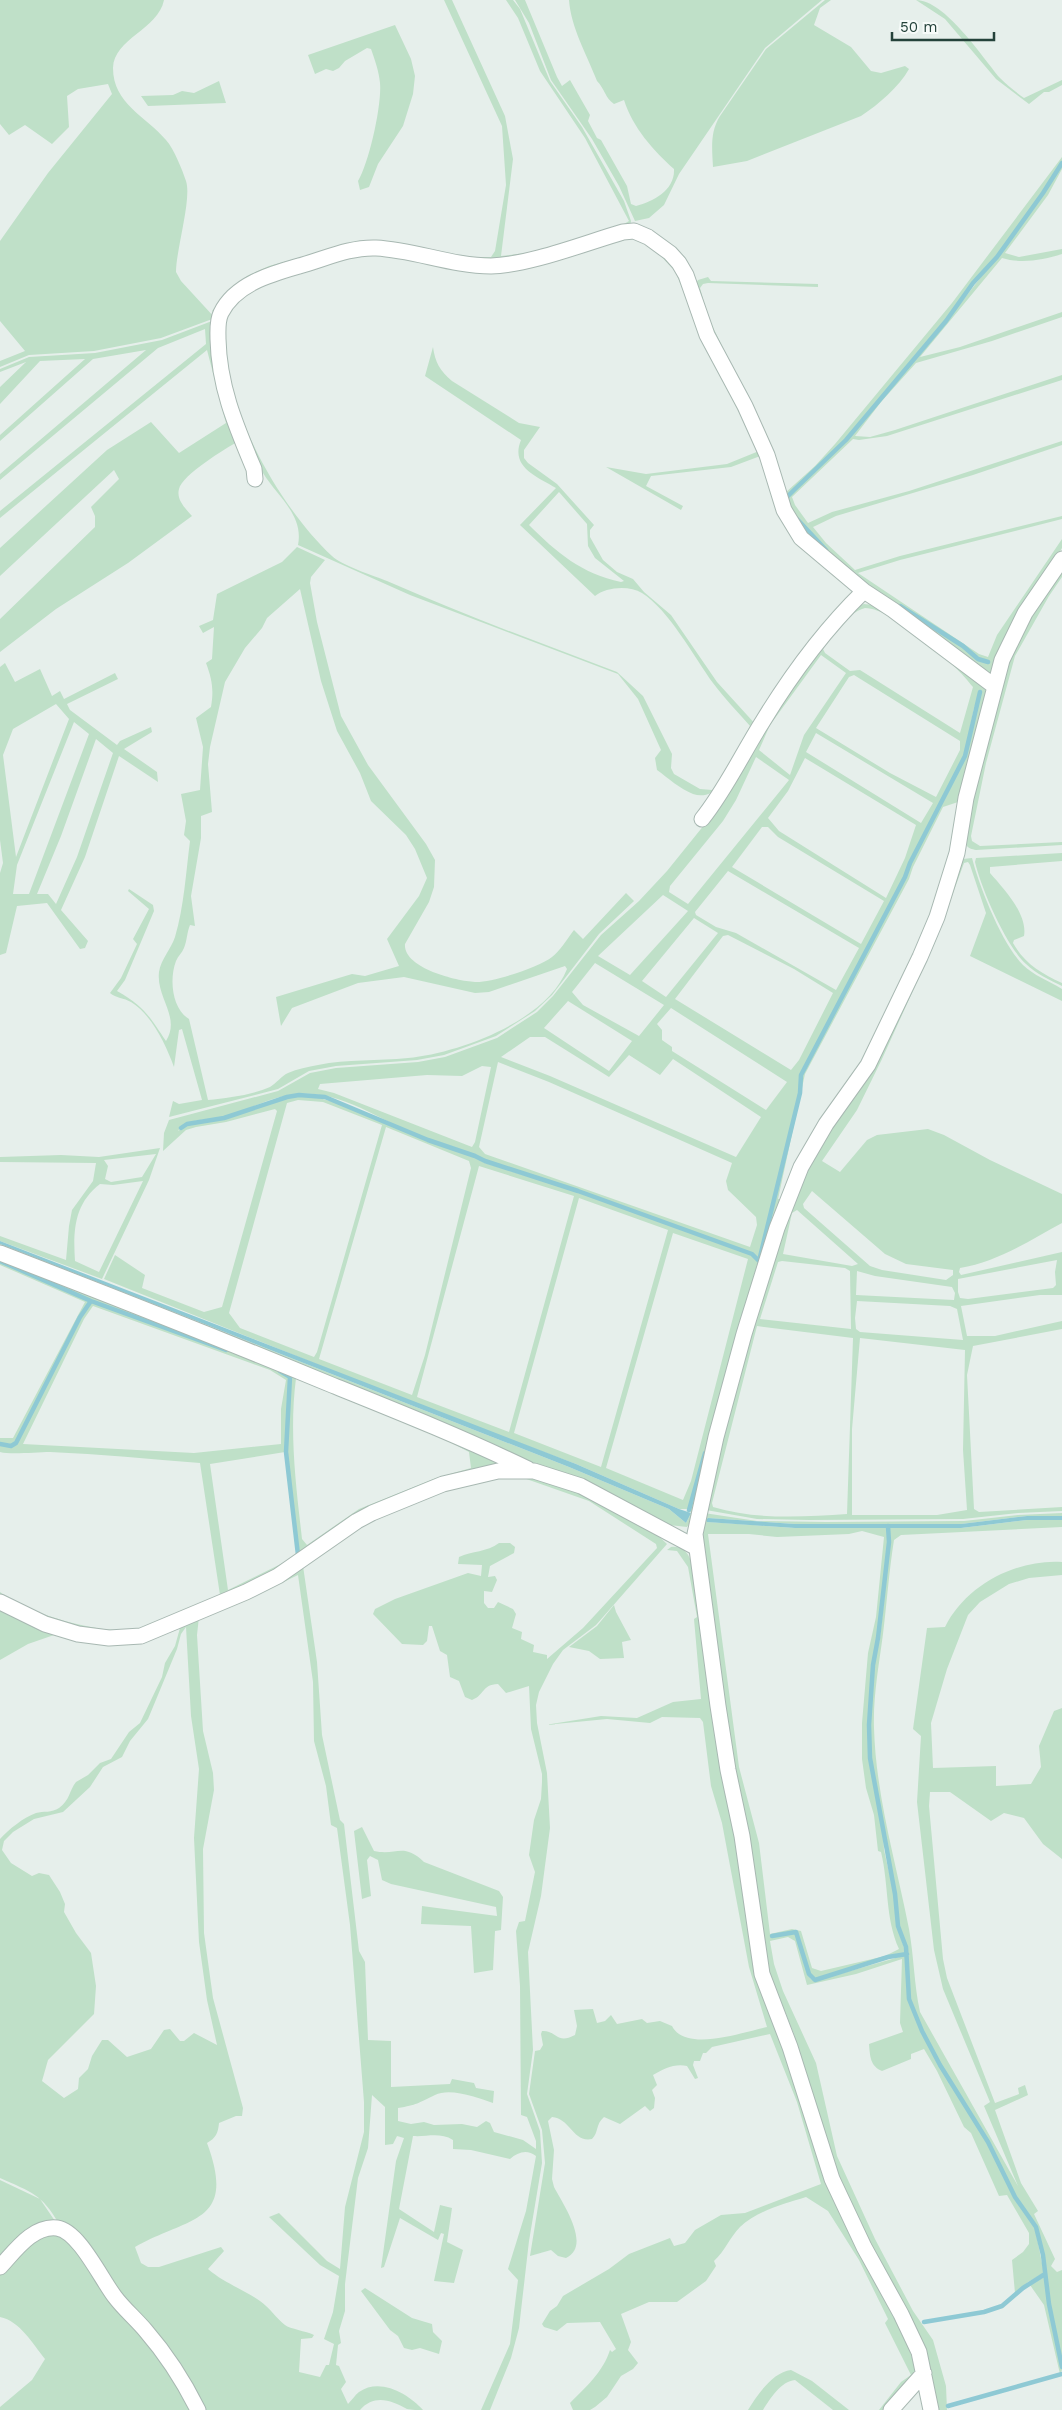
<svg xmlns="http://www.w3.org/2000/svg" width="1062" height="2410" font-family="'Work Sans',sans-serif">
	<style>
		.green { fill: #bfe0c8; fill-rule: evenodd }
		.water { fill: #8ec9d4 }
		.lines { fill: none; stroke-linecap: round; stroke-linejoin: round }
		.stream { stroke: #8ec9d4; stroke-width: 4.5 }
		.minor-casing { stroke: #a8b8b2; stroke-width: 17 }
		.minor { stroke: #fff; stroke-width: 15 }
	</style>
	<rect width="100%" height="100%" fill="#e6efeb"/>
	<path class="green" d="M0,0H164C158,30 114,38 113,68C113,104 146,116 166,140C174,149 182,169 186,181C192,198 176,250 176,272L181,281L215,318L161,338L94,351L29,355L0,367V361L25,351L0,321V241L48,173L112,94L108,84L78,89L67,96L69,127L52,144L25,125L9,135L0,124Z
		M444,0H452L505,116L513,159L501,256L533,252L619,227L629,221L585,138L540,71L518,18L506,0H513L520,9L550,81L582,127L624,201L631,221L630,227C615,234 598,237 582,242C551,251 519,263 486,264C451,264 417,248 381,245C353,243 279,264 253,278C238,286 224,301 216,315L212,311L232,288L247,276L269,266L353,243L395,244L462,257H491L495,251L506,185L502,126Z
		M515,0H525L557,77L562,86L570,80L590,115L588,121L597,138L601,140L627,186L631,204L636,206C654,201 675,190 674,169C653,150 633,128 624,100L614,104C605,98 605,89 597,81C587,55 571,28 569,0H822L765,48L679,174L664,205L649,218L635,221L619,186L592,139L551,80L529,23Z
		M825,0H831L820,8L814,25L851,47L871,71L881,73L905,66L909,69C899,87 879,104 861,116L747,161L713,167C712,148 710,132 720,116L766,49Z
		M916,0C945,0 982,57 1000,78C1007,85 1016,92 1024,98L1062,80V85L1049,92H1044L1029,104L996,79L945,19Z
		M395,25L411,59L415,76L413,94L403,126L378,164L369,187L360,190L358,181C369,163 382,105 380,83C379,72 375,60 371,49L367,48L345,61L339,68L333,71L326,69L315,74L308,55Z
		M219,81L226,103L148,106L141,96L173,95L182,91L194,93Z
		M1062,157V161L1042,193L996,256L973,282L945,320L845,440L786,497V502L796,520L836,561L855,578L962,647L977,660L988,663L857,577C843,565 786,514 788,498L847,441L946,322L1033,210L1062,165V169L1048,195L1005,253L1019,257L1062,249V254C1043,260 1021,264 1002,258L920,357L960,347L1062,312V317L992,341L916,363L881,402L855,436L870,437L895,430L1062,375V380L887,436L859,440L853,439L792,497L795,505L808,523L832,512L909,491L1062,441V445L973,475L836,516L813,527L826,543L855,570L900,556L1062,516V519L900,560L858,573L979,654L988,657L997,635L1062,539V548L1018,618L995,667L989,675C972,668 953,647 937,636C891,603 833,572 797,526C777,499 773,462 760,431C738,383 707,338 694,286L698,280L708,277L711,281L818,284V287L708,283L703,284L700,288L708,317L763,431L777,465L785,493L815,466L835,444L952,303Z
		M636,234L679,267L763,455L731,467L651,476L646,486L683,506L681,510L606,467L646,474L727,464L759,451L713,362L675,271L655,250L635,238H627Z
		M363,251L388,252L424,260L426,264C414,256 377,252 363,254C348,256 333,261 319,265C288,274 244,282 227,314C217,335 226,375 232,396L235,398C251,452 291,518 332,556C341,565 374,576 387,581C462,614 540,643 617,672L643,696L672,754L671,768L674,774L700,789L712,790L717,788L750,726C738,712 724,698 713,683C694,657 669,610 642,593C629,585 606,587 595,596L520,525L556,488C536,476 510,467 521,440L425,376L433,347C435,362 440,371 452,381L519,423L540,427L524,450V458L528,463L557,484L594,525L590,530V537L603,560L617,572L633,579L644,592L671,615L717,682L757,726C745,747 724,805 693,794C680,789 668,778 657,770L655,758L661,750L638,699L618,674L410,595L298,545C304,515 277,496 263,473C240,436 199,334 236,299C266,271 323,261 363,251ZM559,492L587,524L588,546L595,558L624,581L621,582C582,574 556,552 529,525Z
		M212,321L239,441C226,448 182,475 179,489C176,500 186,509 192,516L128,563L56,609L0,652V619L95,527V516L91,507L119,479L114,470L0,576V548L107,450L151,422L179,453L226,423L207,350L0,518V511L206,344L205,329L158,348L0,480V474L146,350L93,359L0,441V435L85,359L40,361L0,404V387L26,362L0,372V369L29,357L95,353L162,340Z
		M297,547L325,560L311,577L310,583L317,622L341,716L368,765L426,844L435,860L434,887L429,902L405,944C403,968 456,981 475,982C491,983 540,967 552,957C560,951 567,939 574,930L583,939L626,893L634,901L599,934L552,995L535,1011L496,1036L444,1055L417,1060L336,1066L309,1071L278,1089L169,1117L173,1101L179,1104L202,1100L182,1029L179,1030L174,1067C166,1045 152,1015 131,1002C124,998 116,998 110,993L121,978L137,944L133,939L149,909L128,891L129,889L153,905L154,911L125,980L117,991C145,1007 149,1016 166,1041C181,1017 156,998 159,972C161,959 171,949 175,937C184,907 186,872 190,841L184,835L186,821L181,794L200,790L203,747L196,718L211,707C214,690 212,679 206,663L212,659L214,627L203,633L199,626L213,620L217,594L282,562ZM300,589L321,681L337,731L360,773L371,801L406,835L415,849L427,878L419,896L387,939L399,966L365,976L352,974L276,997L281,1026L292,1008L358,983L404,977L475,993L489,992L565,966L567,969C547,1021 459,1053 408,1058C378,1061 347,1059 318,1065C308,1067 297,1069 288,1073C281,1076 277,1083 270,1087C252,1095 228,1098 208,1100L189,1019C172,1009 169,979 176,961C178,956 182,953 184,948C187,941 187,932 190,925L195,926L191,896L201,838V816L212,812L208,764L210,747L225,682L245,648L262,628L267,618Z
		M1062,571V577L1049,596L1015,656L986,763L971,836L972,841L980,846L1062,842V845L976,850C972,849 968,849 966,844C960,828 1001,678 1010,655C1023,625 1043,598 1062,571Z
		M864,604L882,606L897,616L983,682L986,691L975,747L962,791L953,850L934,913L884,1026L851,1083L818,1128L797,1163L779,1205L716,1420L693,1518L687,1527L669,1525L595,1486L537,1467L312,1371L0,1249V1244L569,1467L669,1509L686,1523L691,1513L690,1511L760,1261L801,1093L802,1075L966,757L981,690L974,708L964,756L909,863L904,877L800,1075L799,1093L759,1259L752,1254L578,1190L486,1161C469,1151 448,1145 429,1139C387,1126 346,1091 300,1094C273,1095 249,1110 224,1117C209,1121 187,1117 178,1131L187,1125L224,1119L276,1101L299,1096H311L342,1104L428,1141L475,1157L485,1163L578,1192L751,1255L758,1261L689,1509H679L576,1464L436,1412L104,1279L115,1255L145,1275L142,1288L204,1312L222,1307L277,1111L275,1109L226,1122L196,1127L186,1130L163,1151L164,1133L169,1120L278,1091L310,1073L336,1068L418,1062L445,1057L497,1038L537,1012L553,996L601,935L639,901L667,871L717,809L765,724L842,617L854,608ZM865,608C895,609 955,663 973,687L960,733L860,670L850,671L825,653L823,649C835,633 845,614 865,608ZM821,655L846,673L804,735L790,775L759,750L770,725ZM854,675L960,741V750L936,797L890,773L816,728L849,677ZM816,733L933,803L921,823L806,752ZM756,757L789,780L688,904L669,892L670,886L723,821L736,800ZM805,758L916,825L905,858L886,898L779,831L768,818L788,791ZM958,802L949,855L937,897L909,966L859,1065L814,1130L798,1158L780,1199H778L805,1074L909,879L913,867L943,807ZM762,827H768L778,837L884,901L861,944L732,867ZM728,871L859,948L836,990L736,933L716,927L696,915L695,912ZM663,895L688,911L630,975L598,956ZM694,918L718,933L666,997L642,981ZM728,935L794,969L833,993L799,1060L791,1070L675,999L723,936ZM595,963L664,1005L639,1036L583,1005L572,992ZM568,1001L632,1041L609,1071L544,1028ZM671,1008L787,1082L766,1110L672,1051V1047L662,1040V1030L657,1024ZM530,1037H545L609,1077L629,1055L660,1075L673,1059L761,1117L736,1157L550,1076L501,1057ZM498,1062L549,1082L732,1163L726,1181L728,1190L756,1217L757,1225L750,1247L485,1154L479,1147ZM482,1066L491,1067L475,1142L472,1147L334,1093L318,1089L320,1084L427,1075L462,1076ZM298,1100L323,1102L382,1125L317,1352L314,1357L240,1328L229,1313L287,1103ZM386,1127L469,1161L471,1168L425,1355L412,1395L319,1359ZM479,1166L574,1196L509,1432L417,1397ZM579,1198L668,1230L601,1467L514,1433ZM673,1233L748,1259L691,1481L683,1500L606,1468Z
		M5,663L15,682L40,669L52,696L60,691L64,699L115,673L118,679L67,704L70,710L117,745L120,741L151,727L152,732L124,749L157,772L158,782L119,756L85,857L61,910L88,941L85,948L80,949L47,903L17,906L6,953L0,955V873L3,863L0,840V667ZM56,704L69,719L16,857L3,755L13,729ZM74,722L89,734L29,894H13L17,865ZM96,739L113,753L77,857L56,904L48,894H37L61,836Z
		M1062,853V861L990,867V873C1003,888 1028,914 1024,936L1014,940L1013,943C1025,964 1041,973 1062,983V986C1050,980 1036,974 1026,964C1006,946 981,888 975,862L976,858Z
		M972,858C979,886 1002,944 1023,965C1033,975 1049,981 1062,989V1001L970,956L986,913L970,865L968,862L964,863L936,940L882,1059L857,1110L822,1161L840,1172L867,1140L877,1135L928,1129L944,1135L990,1160L1062,1194V1223C1029,1241 997,1262 960,1268L959,1272L961,1275L1062,1252V1295H1040L961,1306L967,1336H995L1062,1321V1329L973,1346L967,1375L974,1509L979,1512L1062,1507V1511L1018,1513L963,1519L809,1520L757,1519L706,1510V1499L752,1324L798,1187L963,859ZM812,1191L885,1254L906,1264L953,1270V1275L946,1280L882,1270L870,1266L804,1208L803,1204ZM797,1210L858,1264L852,1266L783,1254L792,1213ZM1057,1260L1055,1272L1056,1285L1053,1288L968,1299L960,1298L958,1292V1279ZM782,1261L845,1268L850,1271L851,1329L760,1319L778,1262ZM857,1271L875,1276L952,1287L955,1293L954,1300L856,1295ZM857,1301L950,1306L957,1309L963,1340L860,1332L856,1329L855,1318ZM757,1326L853,1338L847,1514C803,1517 756,1520 713,1507L712,1503ZM860,1338L965,1350L963,1450L967,1510L937,1515H852V1429Z
		M160,1148L149,1180L102,1279L0,1241V1236L66,1260L69,1226L72,1210L93,1181L96,1163L0,1162V1157L61,1155L99,1157ZM156,1154L142,1177L111,1182L105,1179L108,1166L104,1160ZM143,1181L99,1272L75,1261C73,1231 74,1204 100,1184L113,1185Z
		M0,1257L94,1298L270,1362L447,1435L502,1461L503,1465L444,1479L366,1512L340,1527L289,1567L270,1577L145,1632C104,1643 36,1619 0,1598V1592C27,1614 104,1636 138,1629C163,1624 196,1605 220,1595L200,1463C150,1459 100,1454 50,1452C36,1452 11,1455 0,1452V1445L12,1447L17,1443L81,1317L92,1302L271,1367L289,1377L285,1452L210,1464L228,1590L299,1555L287,1452L291,1376L271,1366L92,1300L0,1260ZM93,1306L270,1370L286,1380L281,1409V1444L194,1453L23,1444L84,1319ZM296,1378L440,1437L469,1452L471,1468L436,1478L359,1509L307,1545L302,1539C296,1485 289,1433 296,1378Z
		M0,1262L90,1301L79,1316L15,1442L11,1444L0,1443V1438H13L85,1302L0,1265Z
		M515,1475C557,1474 638,1514 667,1544L596,1625L563,1650L553,1664L539,1692L536,1705L537,1723L547,1773L550,1828L541,1896L528,1952L533,2050L527,2094L540,2131L542,2163L529,2241L519,2328L511,2358L490,2410H481L510,2344L518,2280L508,2269L526,2211L536,2156C527,2149 518,2152 510,2159L471,2150L453,2149V2140C440,2132 427,2137 413,2136L399,2209L434,2232L440,2205L452,2208L447,2242L463,2250L454,2283L434,2281L444,2234L441,2233L438,2240L400,2218L384,2267L381,2268L396,2161L404,2138L397,2136L393,2144L385,2145V2107L372,2095L368,2148L358,2178L345,2284V2311L339,2331L341,2343L338,2345L336,2365L339,2366L346,2382L341,2389L348,2404C352,2400 355,2395 359,2392C380,2377 409,2394 423,2410C419,2410 411,2410 407,2409C391,2400 374,2394 360,2410H201L59,2224C42,2194 31,2192 0,2178V1839C8,1830 24,1817 36,1813C43,1811 52,1813 59,1808C70,1800 69,1791 76,1782L88,1775L100,1763L111,1759L129,1732L140,1723L162,1677L165,1663L175,1646L180,1628L183,1624L199,1617L197,1635L203,1731L213,1773L214,1790L203,1849L204,1933L213,1998L243,2108L242,2116H236L219,2123C218,2133 216,2138 207,2143C237,2224 190,2216 135,2247L141,2263L148,2267H159L221,2247L224,2251L208,2269C224,2283 243,2289 260,2301C270,2308 276,2318 285,2325C290,2329 306,2331 314,2335L312,2338L301,2339L299,2372L320,2377L326,2365H329L334,2344L324,2339L333,2312L339,2276L320,2265L269,2217L279,2213L327,2261L340,2269L345,2207L364,2132V2102L350,1925L337,1828L331,1825L326,1786L314,1741L313,1682L298,1575L247,1600L243,1598L303,1566L317,1662L322,1735L340,1820L344,1824L359,1951L365,1962L368,2040L391,2041V2087L450,2084L452,2079L474,2083L476,2088L494,2091L493,2103C479,2098 450,2087 435,2095C418,2103 417,2105 398,2108V2121L411,2124L424,2122L434,2125L462,2124L477,2127L486,2121L490,2123L494,2132L523,2140L536,2149V2141L527,2117L521,2115L520,1986L516,1931L519,1922L525,1921L535,1872L529,1855L534,1820L541,1799L542,1782V1774L531,1729L529,1686L506,1693L498,1684C481,1685 486,1694 472,1700L465,1697L459,1681L450,1677L447,1655L440,1651L432,1626H429L427,1641L423,1645L402,1644L373,1614L375,1609L395,1599L468,1573L481,1576L482,1565L458,1564L459,1557C472,1551 487,1552 499,1543H510L515,1547L514,1553L490,1566L488,1577L495,1576L497,1580L492,1592L484,1591V1603L488,1608H494L498,1602L513,1609L516,1614L512,1628L522,1632L521,1639L534,1645L533,1652L547,1655V1659L583,1628L657,1548L656,1544L589,1501ZM186,1627L191,1716L199,1769L194,1838L199,1942L207,2000L217,2045L194,2033L184,2041H180L170,2029L164,2030L151,2049L127,2057L108,2040H102L92,2056L88,2069L79,2078L78,2089L64,2098L42,2081L48,2060L94,2014L96,1986L91,1953L76,1933L64,1912L65,1904L60,1892L49,1875L39,1873L32,1876L11,1863L2,1850L4,1841L13,1832L34,1819L63,1812L90,1787L103,1767L122,1757L130,1741L148,1719L177,1649L181,1634Z
		M704,1513L757,1521L826,1522L964,1521L1018,1515L1062,1513V1516H1027L961,1524H795L708,1518V1522L795,1528H887L888,1542L877,1638L873,1657L868,1725L869,1759L883,1829L884,1850L894,1894L897,1927L906,1953L887,1956L815,1979L810,1974L796,1931L780,1933L770,1937L795,1933L808,1975L811,1979L815,1981L906,1955L908,1999L921,2032L939,2066L987,2142L1014,2197L1035,2228L1044,2273L1028,2282L1015,2293L1012,2260L1023,2252L1029,2244V2233L1007,2195L999,2196L971,2133L964,2127L937,2071L924,2049L911,2054V2059L882,2071C870,2066 870,2056 869,2044L903,2032L900,2023L902,1959L856,1974L807,1985L795,1941L788,1937L770,1941L774,1964L783,1991L816,2063L837,2156L875,2239L913,2311L933,2340L946,2386L947,2410H937L929,2366L844,2188L827,2146L794,2034L770,1974L758,1900L753,1857L731,1750L703,1539ZM862,1531L884,1537L876,1617L868,1653L862,1723V1759L866,1788L874,1815L878,1851L881,1852C889,1885 885,1918 899,1949L885,1956L821,1971L812,1968L801,1931L792,1929L770,1934L759,1843L739,1767L708,1534H749L777,1537L849,1534Z
		M1027,1520H1062V1527L901,1535L894,1540C889,1571 887,1602 883,1634C879,1665 873,1696 874,1728C876,1797 896,1862 909,1929C914,1957 914,1984 920,2012L1018,2186L984,2106L990,2102L943,1989L934,1950L917,1802L921,1736L913,1729L927,1628L945,1627C966,1585 1016,1559 1062,1562V1575L1029,1578L1009,1584L980,1602L968,1615L947,1669L931,1723L933,1768L996,1766V1786L1031,1784L1041,1767L1039,1746L1054,1711L1062,1708V1859L1043,1844L1024,1818L1004,1813L991,1821L950,1792H930L929,1806L943,1959L947,1978L995,2103L1019,2094L1018,2088L1025,2085L1028,2095L995,2110L1021,2183L1038,2211L1034,2214L1055,2259L1051,2266L1057,2272L1062,2270V2363L1050,2304L1044,2255L1037,2227L1016,2196L988,2141L940,2065L923,2031L910,1998L907,1947L899,1926L896,1894L871,1758L870,1725L874,1665L880,1638L890,1542L889,1528H961Z
		M671,1547C682,1546 687,1551 691,1561L760,1990L903,2332L918,2375L887,2410H879L901,2382L911,2375L885,2323L888,2319L859,2260L828,2211L806,2197C784,2204 756,2211 740,2227C730,2237 725,2251 714,2261L716,2266L706,2281L677,2302H649L621,2314L631,2342L628,2350L638,2363L633,2369L621,2376L607,2397L595,2407L590,2410H573L570,2403C586,2387 603,2372 610,2350L612,2352L616,2349L600,2322L567,2323L557,2331L544,2327L542,2324L550,2311L557,2306L563,2296L609,2269L629,2254L670,2238L674,2246L685,2243L695,2230L721,2215L745,2213L821,2184L797,2102L770,2034L712,2047L706,2053H703L700,2061H694L693,2065L698,2078L695,2079L687,2066C675,2063 663,2069 653,2075L657,2085L652,2090L655,2098L654,2108L650,2111L645,2106L620,2124L604,2117C595,2125 599,2132 592,2139C573,2143 570,2118 552,2117L548,2121L554,2150L552,2179L554,2187C563,2204 592,2246 566,2258L558,2256L551,2250L530,2256L545,2163L542,2130L529,2094L535,2051L540,2050L543,2045L541,2034L542,2031C557,2030 556,2045 575,2035L577,2026L574,2010L593,2009L597,2023L605,2021L611,2015L617,2024L642,2019L647,2023L660,2021L672,2026C686,2053 743,2032 767,2027L749,1967L722,1823L711,1786L703,1722L700,1718L662,1717L650,1723L607,1719L545,1725L601,1716L637,1718L673,1702L701,1699L694,1619L697,1617L688,1567L677,1551L667,1550Z
		M614,1605L616,1612L631,1640L622,1642L624,1658L600,1659L589,1651L569,1647L597,1626Z
		M0,1607L57,1632L54,1635L28,1644L0,1660Z
		M362,1827L374,1851C397,1856 403,1842 424,1862L499,1891L503,1897L501,1930L495,1931L493,1970L474,1973L471,1926L421,1924L422,1906L497,1916L496,1907L391,1884L382,1880L378,1860L370,1856L367,1860L371,1896L362,1899L354,1831Z
		M0,2180L40,2199L57,2224L0,2263Z
		M62,2234L147,2341L193,2410H0V2407L32,2380L45,2359C33,2344 20,2321 0,2317V2274L36,2236Z
		M1045,2276L1048,2305L1062,2370L1060,2374L1044,2305L1030,2285Z
		M365,2288L412,2318L432,2324L433,2332L442,2341L439,2354L420,2348L412,2350L404,2348L398,2336L390,2330L361,2291Z
		M791,2370L812,2381L849,2410H833L795,2380C781,2381 770,2399 763,2410H748C757,2395 773,2372 791,2370Z"/>
	<path class="water" d="M0,1241L576,1464L679,1509L691,1513L686,1523L669,1509L569,1467L0,1244Z
		M1027,1516H1062V1520H1027L961,1528H795L707,1522L706,1520L708,1518L795,1524H961Z"/>
	<g class="lines">
		<path class="stream" d="M787,502V497L794,490L846,440L946,321L973,283L997,257L1043,193L1062,163
			M797,519L826,550
			M900,606L963,646L978,659L988,662
			M181,1128L187,1124L224,1118L287,1097L299,1095L325,1097L428,1140L475,1156L485,1161L578,1191L752,1254L759,1261
			M0,1261L91,1301L226,1350
			M759,1261L800,1093L801,1075L905,877L910,863L965,756L980,692
			M280,1371L290,1377L286,1452L298,1555
			M0,1444L11,1446L16,1443L80,1317L91,1301
			M689,1510L705,1453
			M888,1526L889,1542L878,1638L873,1665L869,1725L870,1758L895,1894L898,1926L906,1947L909,1999L922,2031L940,2065L988,2142L1015,2197L1036,2227L1043,2255L1049,2304L1062,2367
			M772,1936L796,1932L809,1974L815,1980L888,1957L907,1954
			M924,2322L984,2312L1002,2306L1023,2288L1045,2274
			M948,2406L1062,2374"/>
		<defs>
			<path id="minor" d="M255,479L254,469C236,426 219,387 218,339C218,331 217,321 221,313C235,284 271,274 299,266C325,259 349,247 376,248C415,250 452,266 491,266C530,265 585,243 623,232L634,231L648,237L670,253L679,263L686,275L707,335L745,406L767,455L784,510L801,538L864,591L893,610L994,686
				M702,819C726,789 742,754 763,721C791,675 825,629 864,591
				M0,1253C109,1295 218,1338 327,1383C394,1410 462,1437 528,1469
				M0,1602L45,1624L78,1634L109,1638L141,1636L246,1592L278,1576L357,1521L372,1513L443,1484L498,1471H534L581,1486L695,1547
				M0,2267C15,2251 33,2225 57,2228C79,2231 101,2279 115,2297C124,2309 136,2319 146,2331C166,2354 184,2382 198,2410
				M891,2410L924,2373
				M931,2410L919,2352L901,2314L864,2247L832,2179L790,2047L762,1974L742,1836L728,1770L718,1706L695,1534L716,1437L744,1334L777,1228L801,1167L826,1124L868,1065L920,957L937,917L957,853L966,798L1002,660L1025,613L1062,559"/>
		</defs>
		<use href="#minor" class="minor-casing"/>
		<use href="#minor" class="minor"/>
	</g>
	<path d="M892 32v8h102v-8" fill="none" stroke="#24423a" stroke-width="2.5"/>
	<text x="900" y="32" font-size="15" fill="#24423a" stroke="#f7fbf9" stroke-width="4" paint-order="stroke">50 m</text>
</svg>
